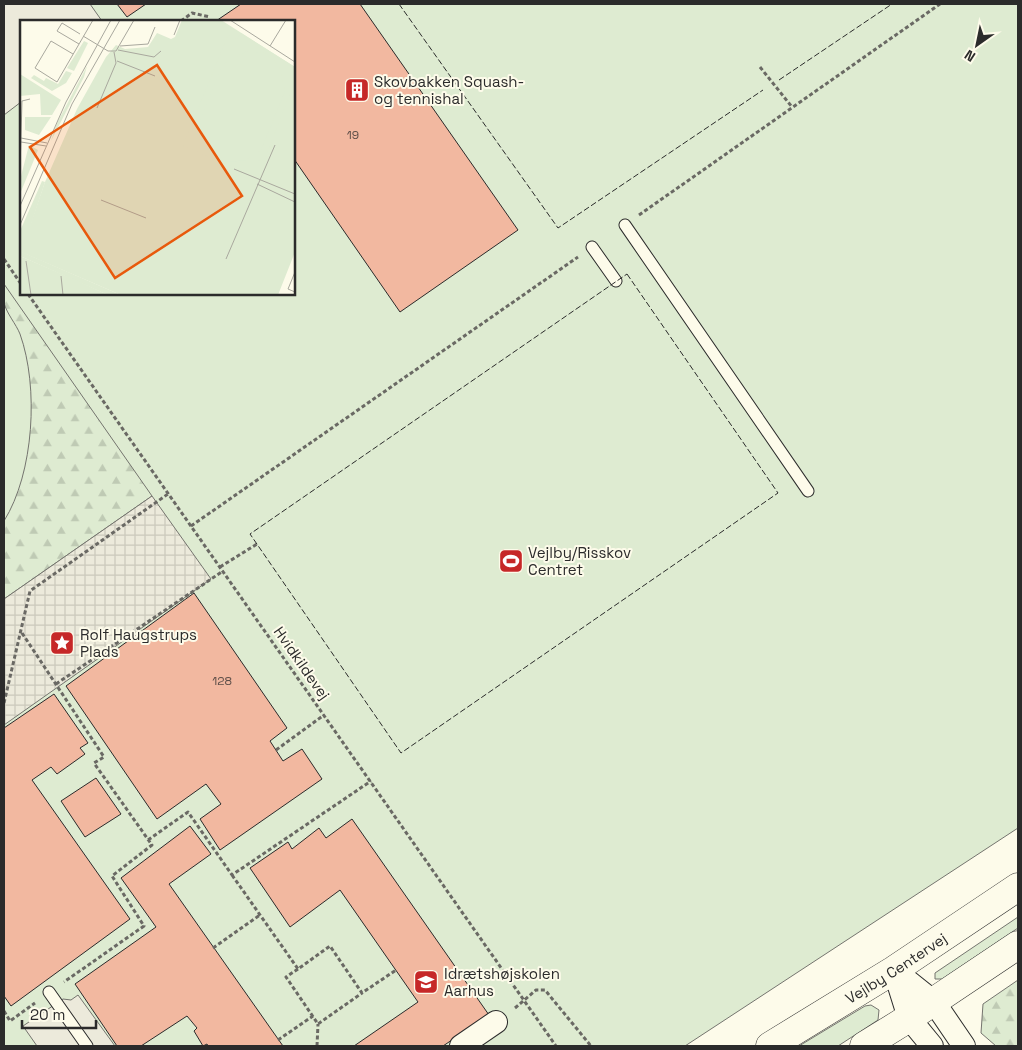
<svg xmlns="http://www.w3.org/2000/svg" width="1022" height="1050" font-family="'Space Grotesk',sans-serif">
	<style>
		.green { fill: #deebd1; stroke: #74746e; fill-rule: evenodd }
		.forest { fill: url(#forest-firs); stroke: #74746e }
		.parking { fill: #eceadb; stroke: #74746e }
		.plaza { fill: url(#plaza-grid); stroke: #74746e }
		.building { fill: #f2b8a0; stroke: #2b2b2b }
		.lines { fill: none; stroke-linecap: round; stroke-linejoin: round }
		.lane-casing { stroke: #2b2b2b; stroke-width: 13 }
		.street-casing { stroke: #2b2b2b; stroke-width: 24 }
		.secondary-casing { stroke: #2b2b2b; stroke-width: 29 }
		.path { stroke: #6a6964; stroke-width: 3; stroke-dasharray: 4 2.5; stroke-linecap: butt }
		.lane { stroke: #fdfbea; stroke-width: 11 }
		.street { stroke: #fdfbea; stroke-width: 22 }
		.secondary { stroke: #fdfbea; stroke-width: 28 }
		.fence { stroke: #2b2b2b; stroke-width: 1; stroke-dasharray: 6 2.5; stroke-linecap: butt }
		.labels { text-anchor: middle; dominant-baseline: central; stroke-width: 4; stroke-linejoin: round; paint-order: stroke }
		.number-label { font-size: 12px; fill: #5d4e48 }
		.poi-label { font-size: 15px; fill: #2b2b2b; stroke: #fdfbea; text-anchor: start }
		.street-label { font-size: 15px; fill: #2b2b2b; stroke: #fdfbea }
		.inset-road { fill: none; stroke: #a9a89e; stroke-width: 1 }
		.view { fill: #e8590c; fill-opacity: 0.15; stroke: #e8590c; stroke-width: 2.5 }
		.inset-edge { fill: none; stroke: #2b2b2b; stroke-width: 2.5 }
	</style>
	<defs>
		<pattern id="forest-firs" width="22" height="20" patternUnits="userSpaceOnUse" patternTransform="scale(1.25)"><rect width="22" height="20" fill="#deebd1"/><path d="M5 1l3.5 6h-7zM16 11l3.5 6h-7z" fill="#bfcab4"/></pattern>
		<pattern id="plaza-grid" width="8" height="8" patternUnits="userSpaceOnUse" patternTransform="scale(1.25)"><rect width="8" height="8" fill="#eceadb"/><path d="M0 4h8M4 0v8" fill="none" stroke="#cbc9bc"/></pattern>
	</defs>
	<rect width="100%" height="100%" fill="#fdfbea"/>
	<path class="green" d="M4,4H1018V828L685,1046H4ZM21,21H294V294H21Z
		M1018,917V928L942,979H935V973Z
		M871,1005L879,1010L878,1020L838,1046H799L865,1006Z"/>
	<path class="forest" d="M4,284L152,496L4,599V521C34,473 39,387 20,334C16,324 7,314 4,303C2,298 4,290 4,284Z
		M1018,980V1046H996L981,1033L983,1004Z"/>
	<path class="parking" d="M4,4H90L102,21H21V102L4,115Z
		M78,995L115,1046H37L23,1026L63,999L71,1000Z"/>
	<path class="plaza" d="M152,496L211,579L4,725V599Z"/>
	<path class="building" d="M117,4H146L127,17Z
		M241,4H360L518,230L400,312L294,159V21H216Z
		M194,593L287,728L270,741L283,761L302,749L322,779L220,850L200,819L221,804L206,784L157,819L66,686Z
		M54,694L88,743L80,748L85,754L57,774L51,767L32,780L130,919L11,1006L4,996V728Z
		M96,778L121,814L85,837L61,801Z
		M352,819L489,1015L443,1046H354L418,1002L340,890L290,927L250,868L288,842L292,849L319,828L326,838Z
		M190,826L211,854L169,884L283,1046H208L207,1044L203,1046L194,1031L197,1028L187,1016L141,1046H117L75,984L156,927L121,878Z"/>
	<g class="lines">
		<defs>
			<path id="lane" d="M625,225L808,491
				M592,247L616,281
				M49,992L87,1046"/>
			<path id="street" d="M894,970L934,1002L964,1046
				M894,970L909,1018L932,1046
				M461,1046L496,1022"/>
			<g id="secondary">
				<path id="s1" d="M770,1046L894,970L1018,887"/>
				<path d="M864,1046L909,1018L1018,945"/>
			</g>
		</defs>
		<use href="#lane" class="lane-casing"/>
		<use href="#street" class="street-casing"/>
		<use href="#secondary" class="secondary-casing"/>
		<path class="path" d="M181,21L192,13L210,17
			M760,67L792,107
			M639,215L940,4
			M4,259L21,284
			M28,294L556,1046
			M191,526L578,257
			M220,567L257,544
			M22,633L104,757L94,763L152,845L112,876L144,926L64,982
			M56,684L223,571
			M4,703L30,591L168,494
			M276,750L324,715
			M148,840L188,812L232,875L371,781
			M232,875L298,969L330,946L362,993L396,970
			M213,948L260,915
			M298,969L286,977L318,1024L362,993
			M515,1008L536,990H545L591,1046
			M4,1011L10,1021L35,1003
			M278,1040L313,1016
			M317,1046L318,1024"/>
		<use href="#lane" class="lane"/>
		<use href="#street" class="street"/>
		<use href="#secondary" class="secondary"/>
		<path class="fence" d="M399,4L558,228L763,90
			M779,80L892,4
			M627,274L778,493L401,753L250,534Z"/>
	</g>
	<defs>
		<symbol id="building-square" viewBox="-11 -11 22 22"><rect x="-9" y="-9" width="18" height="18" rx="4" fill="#c62828" stroke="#fdfbea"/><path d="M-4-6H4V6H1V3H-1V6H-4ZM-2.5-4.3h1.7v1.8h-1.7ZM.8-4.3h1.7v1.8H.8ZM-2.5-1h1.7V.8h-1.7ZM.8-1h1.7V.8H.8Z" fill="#fff"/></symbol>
		<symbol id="stadium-square" viewBox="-11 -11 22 22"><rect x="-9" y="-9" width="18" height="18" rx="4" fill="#c62828" stroke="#fdfbea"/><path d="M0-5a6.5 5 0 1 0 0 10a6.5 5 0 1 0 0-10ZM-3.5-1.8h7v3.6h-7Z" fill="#fff"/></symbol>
		<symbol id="sight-square" viewBox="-11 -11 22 22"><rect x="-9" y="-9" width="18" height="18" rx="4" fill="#c62828" stroke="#fdfbea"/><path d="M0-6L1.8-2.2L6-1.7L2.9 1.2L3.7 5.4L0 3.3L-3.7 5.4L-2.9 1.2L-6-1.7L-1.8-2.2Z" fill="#fff"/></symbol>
		<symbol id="school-square" viewBox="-11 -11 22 22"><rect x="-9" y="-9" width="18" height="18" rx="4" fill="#c62828" stroke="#fdfbea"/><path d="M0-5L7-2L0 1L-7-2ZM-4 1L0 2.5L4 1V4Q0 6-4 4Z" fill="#fff"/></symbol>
	</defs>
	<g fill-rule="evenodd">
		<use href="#building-square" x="343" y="76" width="28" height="28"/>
		<use href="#stadium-square" x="497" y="547" width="28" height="28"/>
		<use href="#sight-square" x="48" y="629" width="28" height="28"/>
		<use href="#school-square" x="412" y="968" width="28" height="28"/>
	</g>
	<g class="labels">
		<g class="number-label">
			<text x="353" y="135">19</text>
			<text x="222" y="681">128</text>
		</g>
		<g class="poi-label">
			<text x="374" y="81">Skovbakken Squash-<tspan x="374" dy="17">og tennishal</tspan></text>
			<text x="528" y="552">Vejlby/Risskov<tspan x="528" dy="17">Centret</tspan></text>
			<text x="80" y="634">Rolf Haugstrups<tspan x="80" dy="17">Plads</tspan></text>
			<text x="444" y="973">Idrætshøjskolen<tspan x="444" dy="17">Aarhus</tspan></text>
		</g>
		<g class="street-label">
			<text transform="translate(302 663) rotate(55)">Hvidkildevej</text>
			<text stroke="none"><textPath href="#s1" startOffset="148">Vejlby Centervej</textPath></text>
		</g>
	</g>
	<g transform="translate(20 20)">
		<rect width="275" height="275" fill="#fdfbea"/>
		<path d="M162,0H201L275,47V232L258,275H101L1,232L25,162L57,89L86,37L96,25L105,29L128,27L137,13L151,19L155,17ZM67,46L64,57L31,121L36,105Z" fill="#deebd1"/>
		<path d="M221,13L275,47V61L244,141L239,140L233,155L163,126L208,15L217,19ZM227,31L245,33L259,45L265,71L241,130L226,140L209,142L186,129L179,104L203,44ZM64,21L68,23L54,51L47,48ZM46,51L52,53L46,63L32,71L11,58L14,55L24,61L26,58L38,64ZM0,54L41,80L32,95H21L20,74L0,76ZM5,97H31L19,115L5,110ZM9,125L18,130L0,174V160ZM22,161L25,162L2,232L101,275H88L0,236V211Z" fill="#deebd1" fill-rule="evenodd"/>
		<path d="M0,236L58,261L88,275H0Z" fill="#deebd1"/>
		<path class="inset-road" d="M210,0L275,42M154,15L160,0M63,16L88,31H96L114,0M59,24L37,11L42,3L60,14M100,26L128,24L135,7M250,26L266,0M98,30L134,37L141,31M53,34L31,21L15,48L37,62L73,0M97,41L135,56M77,88L96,43L94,32M1,118L27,123M1,122L26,126M214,149L275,174M0,150L2,81L10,79M237,164L275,182M81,180L126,198M0,186L46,82L91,0M0,205L52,84L100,0M206,239L255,125M6,241L11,275M275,252L268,269L275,272M41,256L43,275"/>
		<path class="view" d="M137,45L222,176L95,258L10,127Z"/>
		<rect width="275" height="275" class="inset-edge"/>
	</g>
	<rect width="1022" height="1050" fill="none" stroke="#2b2b2b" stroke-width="10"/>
	<g transform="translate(977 45) rotate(213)" stroke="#fdfbea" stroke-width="4" paint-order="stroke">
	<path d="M0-4L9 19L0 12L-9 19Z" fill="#2b2b2b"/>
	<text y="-8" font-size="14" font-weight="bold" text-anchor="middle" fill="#2b2b2b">N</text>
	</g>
	<path d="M22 1020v8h74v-8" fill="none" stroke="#2b2b2b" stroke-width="2.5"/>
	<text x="30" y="1020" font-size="15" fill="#2b2b2b" stroke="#fdfbea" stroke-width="4" paint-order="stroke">20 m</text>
</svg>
